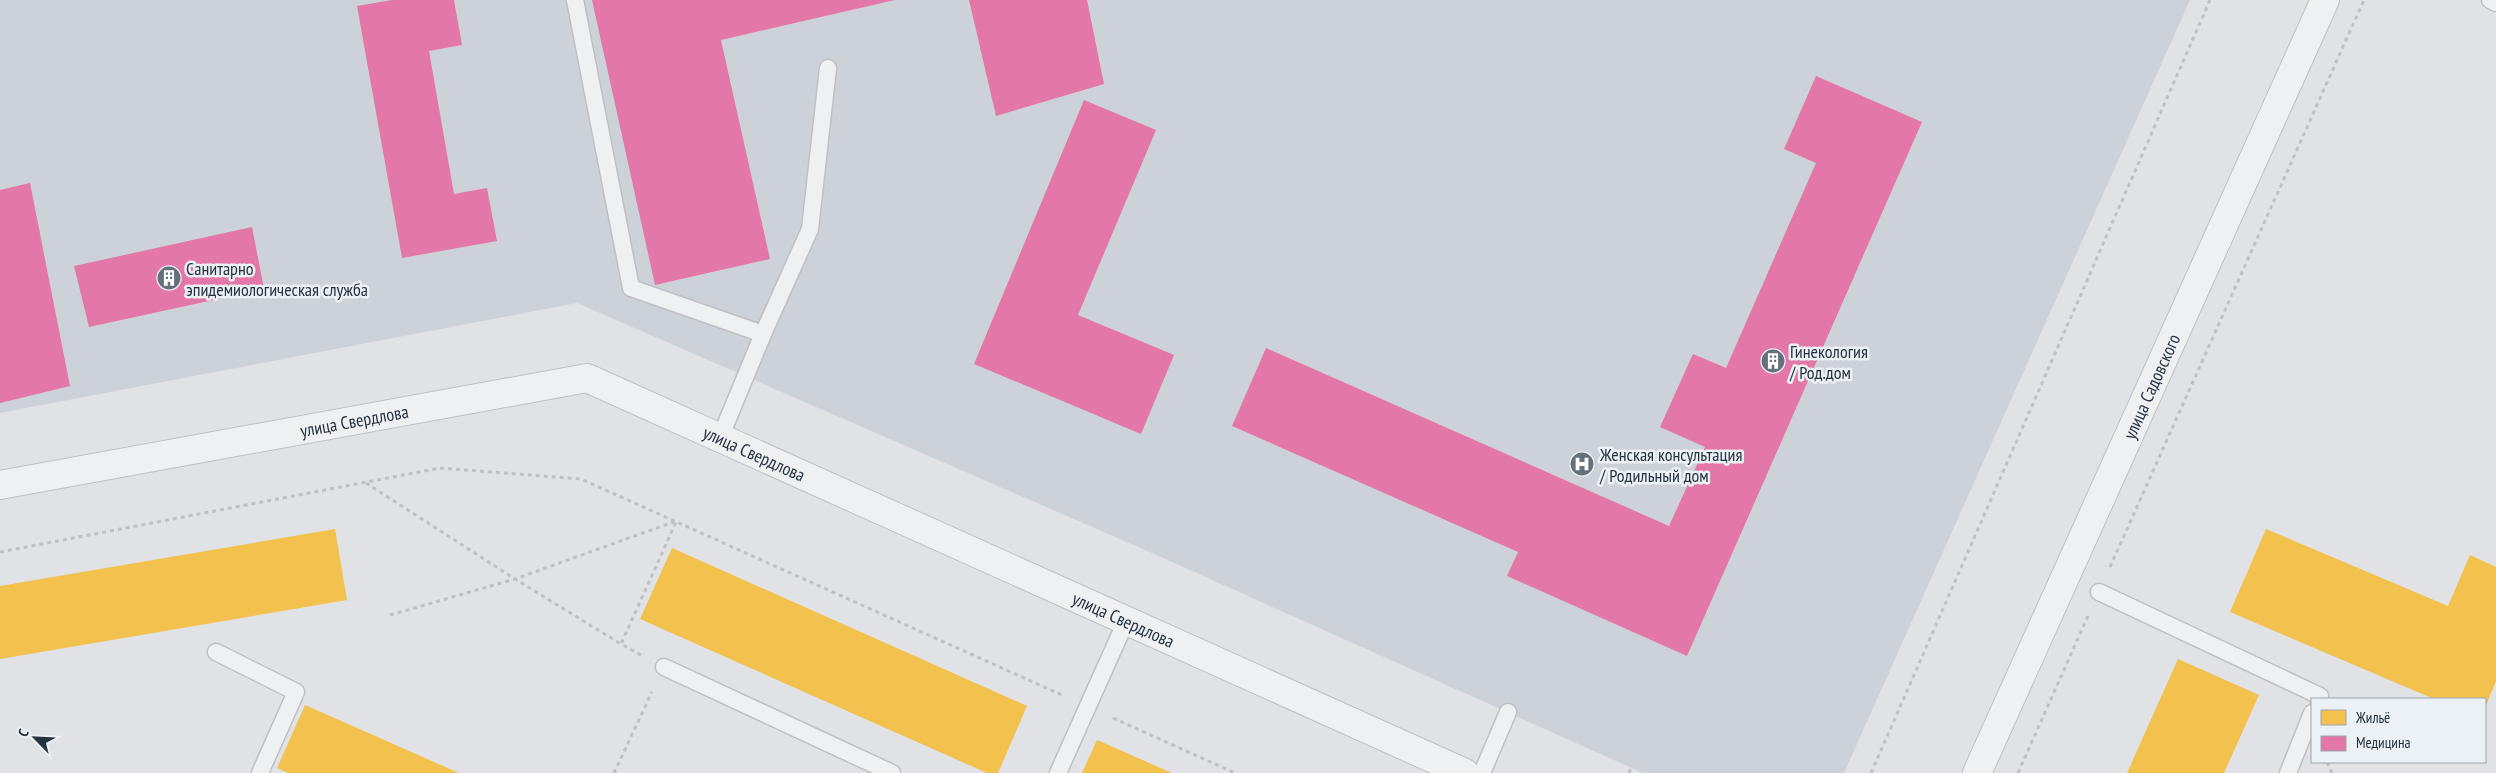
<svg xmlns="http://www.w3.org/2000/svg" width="2496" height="773" font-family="'PT Sans Narrow',sans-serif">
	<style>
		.built { fill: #cdd2d9 }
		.homes { fill: #f2c14e }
		.health { fill: #e377a8 }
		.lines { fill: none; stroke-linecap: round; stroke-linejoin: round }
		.service-casing { stroke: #bec0c3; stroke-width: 19 }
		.minor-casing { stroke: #bec0c3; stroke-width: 30 }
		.tertiary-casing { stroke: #bec0c3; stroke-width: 30 }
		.path { stroke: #bec1c4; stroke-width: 3; stroke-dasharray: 4 4; stroke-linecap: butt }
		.service { stroke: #eff0f2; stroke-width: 16 }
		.minor { stroke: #eff0f2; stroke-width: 28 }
		.tertiary { stroke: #eff0f2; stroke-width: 28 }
		.labels { text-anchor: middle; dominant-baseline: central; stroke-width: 5; stroke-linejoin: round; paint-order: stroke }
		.poi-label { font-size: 18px; fill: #253240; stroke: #ecf1f6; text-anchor: start }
		.street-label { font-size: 18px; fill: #253240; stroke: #ecf1f6 }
	</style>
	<rect width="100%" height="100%" fill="#e0e2e5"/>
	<path class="built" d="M0,0H2190L1844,773H1643L1143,549L577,303L0,413Z"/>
	<path class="homes" d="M335,529L347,600L0,659V586Z
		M2266,529L2448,606L2470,555L2496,567V681L2485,708V699H2434L2230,612Z
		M672,548L1027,706L998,773H987L640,619Z
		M2178,659L2259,695L2224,773H2127Z
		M305,705L459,773H288L277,768Z
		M1097,740L1172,773H1082Z"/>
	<path class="health" d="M392,0H454L462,45L429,51L454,194L487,188L497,241L402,258L357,6Z
		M592,0H895L721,40L770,259L655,285Z
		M969,0H1087L1104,84L996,116Z
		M1816,76L1922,122L1687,656L1507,576L1518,552L1232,426L1266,348L1669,526L1705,447L1660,427L1693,354L1726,368L1816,163L1784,149Z
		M1084,100L1156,130L1078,315L1174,355L1141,434L974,364Z
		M30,183L70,386L0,403V190Z
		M252,227L264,289L89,327L74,266Z"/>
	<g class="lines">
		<defs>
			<path id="service" d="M575,0L631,288L763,334L720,438
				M2490,0L2496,3
				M763,334L810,229L828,68
				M2099,592L2320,696L2318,699
				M216,652L296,692L260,773
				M664,667L892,773
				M1058,773L1126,621
				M1482,773L1508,712
				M2288,773L2312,713"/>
			<g id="minor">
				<path id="s1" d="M0,485L587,378L1465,773"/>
			</g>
			<g id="tertiary">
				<path id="s2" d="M1977,773L2325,0"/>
			</g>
		</defs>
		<use href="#service" class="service-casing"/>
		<use href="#minor" class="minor-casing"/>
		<use href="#tertiary" class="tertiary-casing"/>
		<path class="path" d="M366,483L515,579L621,644
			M0,552L440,468L581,479L1062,695
			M2110,567L2364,0
			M390,615L515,579L676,521
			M641,655L621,644L676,522
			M1113,718L1235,773
			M2327,762L2332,773
			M614,773L652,692
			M1629,773L1631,768
			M1871,773L2210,0
			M2018,773L2088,616"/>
		<use href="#service" class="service"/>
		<use href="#minor" class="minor"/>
		<use href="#tertiary" class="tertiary"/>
	</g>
	<defs>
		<symbol id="building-disc" viewBox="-11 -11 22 22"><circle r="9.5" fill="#66707a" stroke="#ecf1f6"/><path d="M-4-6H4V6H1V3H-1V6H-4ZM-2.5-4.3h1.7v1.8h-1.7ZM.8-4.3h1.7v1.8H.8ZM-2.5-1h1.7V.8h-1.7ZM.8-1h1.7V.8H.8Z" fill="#fff"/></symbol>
		<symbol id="hospital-disc" viewBox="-11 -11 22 22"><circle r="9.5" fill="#66707a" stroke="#ecf1f6"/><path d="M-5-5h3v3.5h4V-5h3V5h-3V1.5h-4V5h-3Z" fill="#fff"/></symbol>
	</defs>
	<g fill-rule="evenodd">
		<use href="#building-disc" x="155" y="264" width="28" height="28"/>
		<use href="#building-disc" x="1759" y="347" width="28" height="28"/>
		<use href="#hospital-disc" x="1568" y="450" width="28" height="28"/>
	</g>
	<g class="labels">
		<g class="poi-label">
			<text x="186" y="268">Санитарно<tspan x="186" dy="21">эпидемиологическая служба</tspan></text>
			<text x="1790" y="351">Гинекология<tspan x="1790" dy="21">/ Род.дом</tspan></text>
			<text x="1600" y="454">Женская консультация<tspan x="1600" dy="21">/ Родильный дом</tspan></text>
		</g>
		<g class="street-label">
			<text stroke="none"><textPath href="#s2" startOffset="424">улица Садовского</textPath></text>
			<text stroke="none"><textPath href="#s1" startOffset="360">улица Свердлова</textPath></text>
			<text stroke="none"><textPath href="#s1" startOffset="780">улица Свердлова</textPath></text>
			<text stroke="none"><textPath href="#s1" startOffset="1185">улица Свердлова</textPath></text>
		</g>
	</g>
	<rect x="2311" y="698" width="175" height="65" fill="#ecf1f6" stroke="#9ca5ad"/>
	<rect x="2321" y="710" width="25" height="15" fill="#f2c14e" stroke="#9ca5ad"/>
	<text x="2356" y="723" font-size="15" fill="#253240">Жильё</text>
	<rect x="2321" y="736" width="25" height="15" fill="#e377a8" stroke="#9ca5ad"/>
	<text x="2356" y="748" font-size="15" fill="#253240">Медицина</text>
	<g transform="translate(35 738) rotate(294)" stroke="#ecf1f6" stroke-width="4" paint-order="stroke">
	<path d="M0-4L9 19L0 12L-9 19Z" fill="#253240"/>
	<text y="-8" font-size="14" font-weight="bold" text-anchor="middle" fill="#253240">С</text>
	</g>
</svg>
